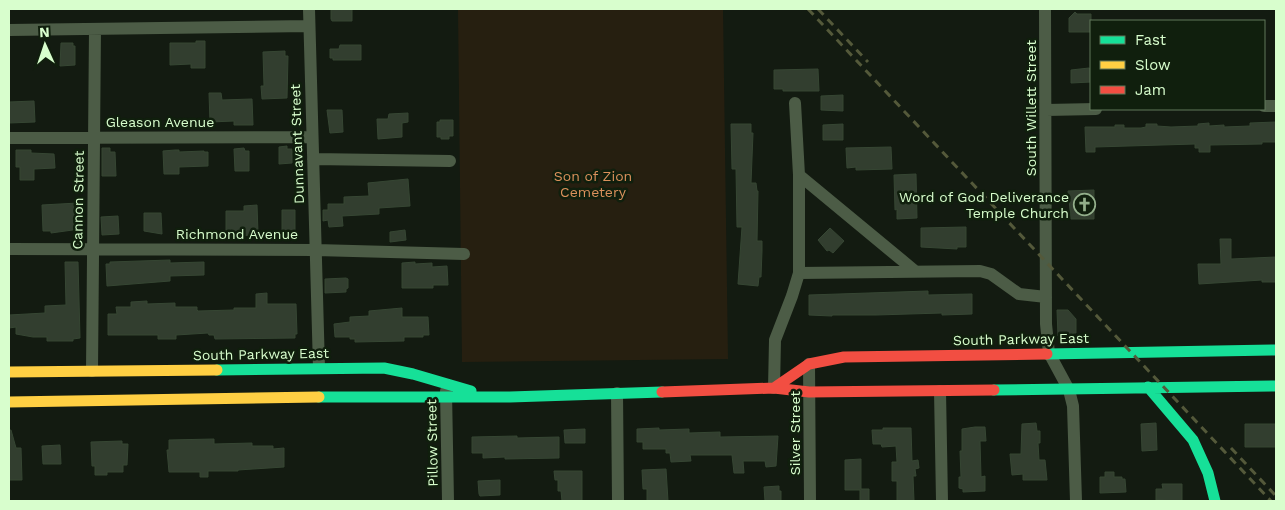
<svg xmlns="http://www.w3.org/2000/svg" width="1285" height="510" font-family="'Work Sans',sans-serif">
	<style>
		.green { fill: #261f10 }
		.building { fill: #323e2f; stroke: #364633 }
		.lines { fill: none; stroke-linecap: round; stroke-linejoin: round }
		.street { stroke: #4c5c46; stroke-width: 12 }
		.fast { stroke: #16e098; stroke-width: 11 }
		.slow { stroke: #ffcf43; stroke-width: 11 }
		.jam { stroke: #f24e42; stroke-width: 11 }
		.rail { stroke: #54593a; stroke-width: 3; stroke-dasharray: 8 6; stroke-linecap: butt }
		.labels { text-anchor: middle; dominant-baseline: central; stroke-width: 5; stroke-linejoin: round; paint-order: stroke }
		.street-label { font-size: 14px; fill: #d8fecd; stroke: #101f0d }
		.park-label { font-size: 14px; fill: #db915c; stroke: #101f0d }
		.poi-label { font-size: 14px; fill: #d8fecd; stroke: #101f0d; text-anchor: end }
	</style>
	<rect width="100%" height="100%" fill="#131b11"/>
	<path class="green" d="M458,9H723L728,359L462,362Z"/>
	<path class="building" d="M331,9H352V21H332L331,19Z
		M1075,12L1077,14H1091V32H1069V18Z
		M196,41H205V68H191V64L170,65V43H196Z
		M61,43H73V46H75V65L60,66Z
		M340,45H361V60H333V58H330V49H339Z
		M285,51V56H288L287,98L262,99L261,86H264L263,52Z
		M1089,68L1091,69V82L1071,83V70Z
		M818,69L819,91H783V89H774V70Z
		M209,93H221L222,100L252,99L253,125H234V121L210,122Z
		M843,95V111L821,110V96Z
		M34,101L35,122L9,123V102Z
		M327,110H342L343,132L330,133Z
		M408,113V122L402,123V137L378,139L377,119H388L389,114Z
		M440,120H453V136H449V139H441V137H437V122H440Z
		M1276,122V142H1262V144L1210,145V152H1199V148H1195V144L1095,147V152H1086L1085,127H1115V125H1124V128H1141L1146,127V124H1157V126L1171,127L1198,126V124L1209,123V126L1224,125V127L1250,126V123Z
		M731,124H751V133H753L751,183H756L757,191H758L757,241H762V251L761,277H759L758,286L738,284L742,227H737L736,169H732Z
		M843,124V140H823V125Z
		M287,146V149H292V163L279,164V147Z
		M891,147L892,169L856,170V167L847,168L846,148Z
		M102,148H110V152H115L116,176H102Z
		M244,148L245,151H249V171H235L234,149Z
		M16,150H31V153L54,154L55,168L34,169V180H20V167H16Z
		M175,150H179V152L204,151V152H208V166L179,167V174H164L163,151Z
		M916,174L917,218L897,219V209L895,210L894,175Z
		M408,179L410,206L379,208V214L342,216L343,226L329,227L328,220L323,221V210H328V204H344V197L369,196L368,183Z
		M1094,190V219H1071L1068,191Z
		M78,203L80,229L51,233V231H43L42,205Z
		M257,205L258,233H255V235L229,236V233H226V211H244V206Z
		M282,210H295V232H293L294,235H284V232H282Z
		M144,213H161L162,234L144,231Z
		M118,216L119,234L102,235L101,217Z
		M966,227V247H957V249L921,247V228Z
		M830,228L844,241L833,253L829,250L827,251L818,240Z
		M405,230L406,240L390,242V232Z
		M1220,239H1231V259L1276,257V282H1262V280L1199,284L1198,264H1221Z
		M170,260V263L204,262V275L170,276V281L107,286L106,264H110V262Z
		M65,262H78L80,338L73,339V341H47V337H33L16,334V327L9,328V315L45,313V306L66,305Z
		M415,262V264L432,263V267L447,266L448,285H433V288H402V263Z
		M346,278L348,279V288L346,289V292L325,293V279Z
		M928,291V295L972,294V314L942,315V313L876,315H832V316L809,315V295Z
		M267,293V304H296L297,334H295V338L215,339L214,335H209L208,333L176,335V339H158V335H108V314H117L116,307H131V302L147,301V304L175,303V307H197V310L198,311L234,310V308H256V294Z
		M402,308V317H428L429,335H423V337H404V341L355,342V339H350V337H335L334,324L350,322V317L369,316V311Z
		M1057,310H1068L1076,319V333H1073V335L1058,336Z
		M1036,423L1037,431H1040V443H1038L1039,460H1045L1047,480H1023V474L1012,475L1010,454H1021L1022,424Z
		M1156,423L1157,450L1142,451L1141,424Z
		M1245,424H1276V447H1245Z
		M975,427H985L986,441H980L981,477L985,476V491L963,492V489L959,488V477H961L960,451H962V429Z
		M659,428V430L689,429V433L720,432V437L778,436L776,466L766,467L765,461H743L744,473H734L732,455H690L691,461L671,462L670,453H666V449H643V442H637V429Z
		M883,428H911L912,461L918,460L919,468L915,469L916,476H913L914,501H897V481H892V462H897L896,446L882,447L881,444H873L872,430H883Z
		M585,429V443H565L564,430Z
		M9,430H11L16,448H21L22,480H9Z
		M517,436V438L559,437V458L505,459V457L483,458V453H472V437Z
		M214,439V444L252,443V446H273V449L284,448V467L238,470V471H208V477H200V472H169L167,450H169V440Z
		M122,441V444H128L127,465H123V472H107V475H95V466H92L91,442Z
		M60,445L61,464H43L42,446Z
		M861,459V489H869V501H860V490H845V460Z
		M666,469L668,501H647V489H643L642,470Z
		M554,471H582V501H562L561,491H558V480H555Z
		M1105,472H1114V477H1122V479H1125L1126,492L1100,493V477H1105Z
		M500,480V495L480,496L479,494L478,481Z
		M1162,484H1182V501L1156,500V489H1163Z
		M779,486V491H781V501H765L764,487Z"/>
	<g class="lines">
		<path class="street" d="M309,9L319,368
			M1045,9L1046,324L1049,353L1069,390L1073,406L1076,501
			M9,30L309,26
			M795,103L799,175V273L980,271L991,274L1019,294L1046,297
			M1264,106H1276
			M1046,110L1096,109
			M9,138L312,137
			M313,159L450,161
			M799,175L915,271
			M9,249L316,250L464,254
			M809,364L810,501
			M92,371L95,29
			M774,388L775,340L792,296L799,273
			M446,391L448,501
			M940,391L942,501
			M617,393L618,501"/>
		<path class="fast" d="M1047,354L1276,350
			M217,370L384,368L413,374L471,391
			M1148,387L1193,440L1208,473L1215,501
			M994,390L1276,386
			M319,397H510L662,392"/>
		<path class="slow" d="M9,372L217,370
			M9,402L319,397"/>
		<path class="jam" d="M774,388L809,364L844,357L1047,354
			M662,392L774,388L809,392L994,390"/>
		<path class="rail" d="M808,9L1271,501
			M818,9L868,62
			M1231,448L1276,496"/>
	</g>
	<defs>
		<symbol id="church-ring" viewBox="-11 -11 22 22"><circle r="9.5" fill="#101f0d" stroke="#93af8b" stroke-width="1.5"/><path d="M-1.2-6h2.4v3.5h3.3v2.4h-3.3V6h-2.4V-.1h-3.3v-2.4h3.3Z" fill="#93af8b"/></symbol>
	</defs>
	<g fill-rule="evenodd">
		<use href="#church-ring" x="1072" y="192" width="25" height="25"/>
	</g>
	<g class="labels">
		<g class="street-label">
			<text transform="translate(1031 108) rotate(-90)">South Willett Street</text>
			<text x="160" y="122">Gleason Avenue</text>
			<text transform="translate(297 144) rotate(-92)">Dunnavant Street</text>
			<text transform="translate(78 200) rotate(-89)">Cannon Street</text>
			<text x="237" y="234">Richmond Avenue</text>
			<text transform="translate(1021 339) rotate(-1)">South Parkway East</text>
			<text transform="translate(261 354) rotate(-1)">South Parkway East</text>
			<text transform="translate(795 433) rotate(-90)">Silver Street</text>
			<text transform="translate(432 443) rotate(-91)">Pillow Street</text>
		</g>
		<g class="park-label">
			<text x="593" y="176">Son of Zion<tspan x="593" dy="16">Cemetery</tspan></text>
		</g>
		<g class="poi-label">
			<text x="1069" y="197">Word of God Deliverance<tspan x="1069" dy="16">Temple Church</tspan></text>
		</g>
	</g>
	<rect width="1285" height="510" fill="none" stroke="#d8fecd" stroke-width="20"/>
	<rect x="1090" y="20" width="175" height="90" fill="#101f0d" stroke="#60785a"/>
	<rect x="1100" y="36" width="25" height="8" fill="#16e098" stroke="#60785a"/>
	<text x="1135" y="45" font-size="15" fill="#d8fecd">Fast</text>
	<rect x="1100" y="61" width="25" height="8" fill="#ffcf43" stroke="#60785a"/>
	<text x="1135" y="70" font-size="15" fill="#d8fecd">Slow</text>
	<rect x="1100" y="86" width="25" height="8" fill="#f24e42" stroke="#60785a"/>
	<text x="1135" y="95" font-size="15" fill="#d8fecd">Jam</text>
	<g transform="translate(45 45) rotate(357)" stroke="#101f0d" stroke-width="4" paint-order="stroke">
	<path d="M0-4L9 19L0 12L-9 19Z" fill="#d8fecd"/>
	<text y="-8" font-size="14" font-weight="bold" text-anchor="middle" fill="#d8fecd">N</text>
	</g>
</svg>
